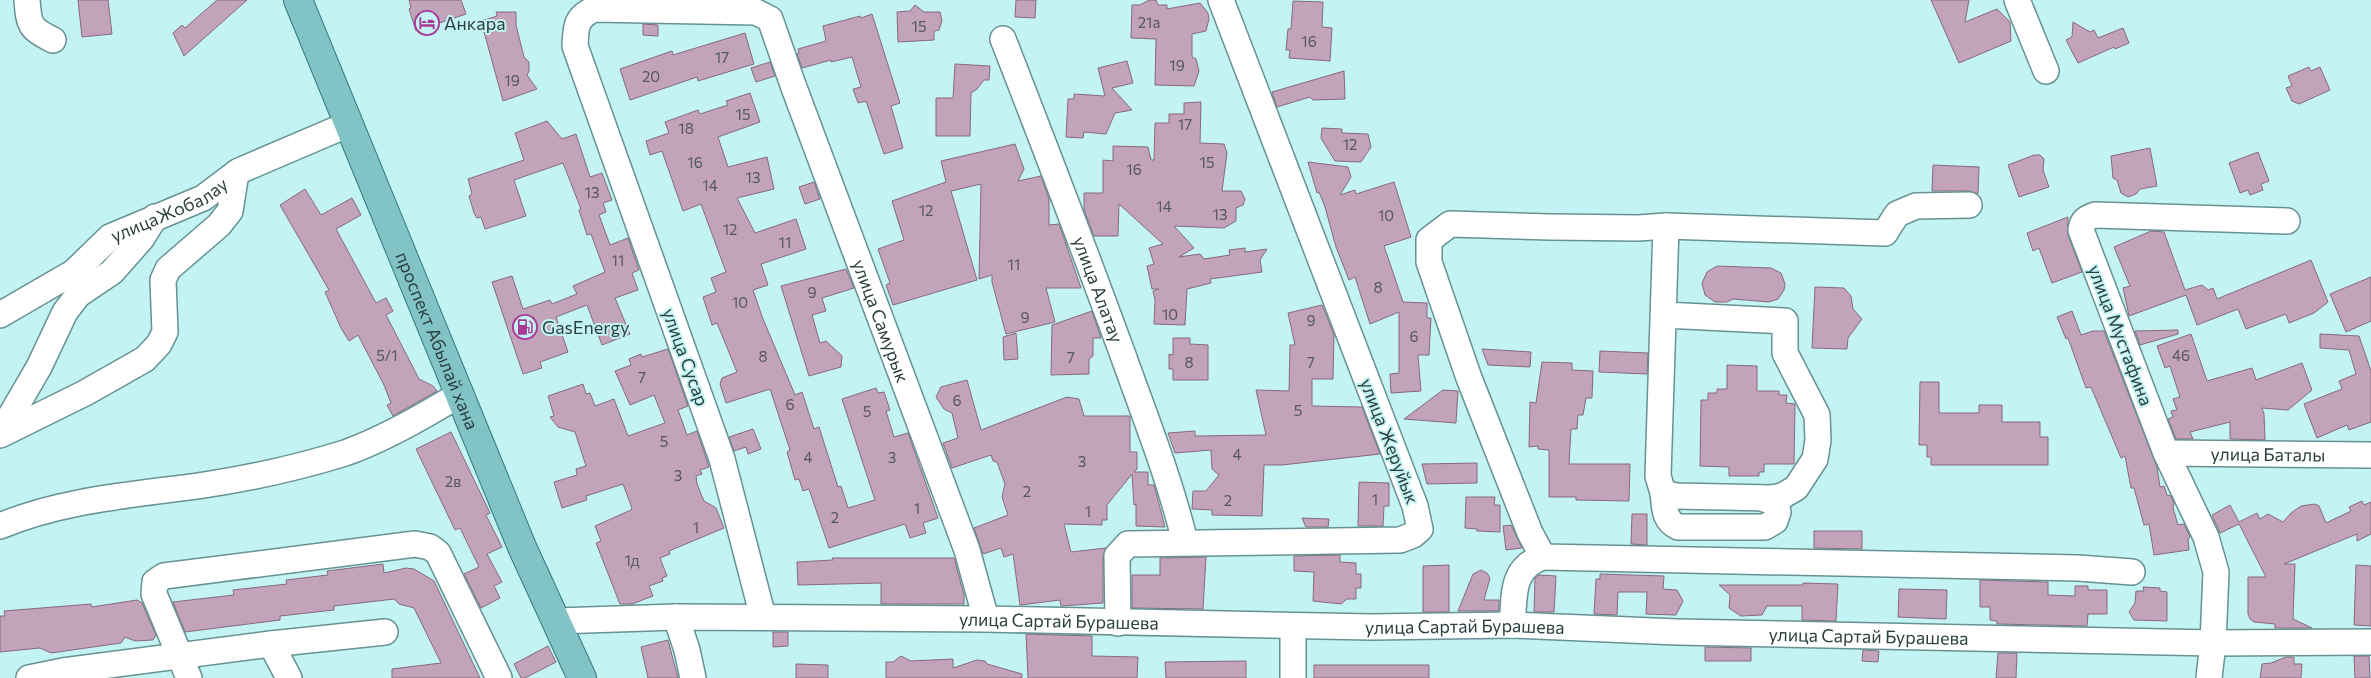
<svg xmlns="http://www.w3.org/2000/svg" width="2371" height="678" font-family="Commissioner,sans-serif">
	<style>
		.building { fill: #c2a3ba; stroke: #86697f }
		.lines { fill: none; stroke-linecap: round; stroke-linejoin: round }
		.minor-casing { stroke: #669293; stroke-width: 28 }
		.major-casing { stroke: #2e7b7d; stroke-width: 30 }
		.minor { stroke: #fff; stroke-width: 25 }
		.major { stroke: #82c3c5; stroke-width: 28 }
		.labels { text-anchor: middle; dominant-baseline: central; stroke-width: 4; stroke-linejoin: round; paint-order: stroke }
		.number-label { font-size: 15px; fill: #52585e }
		.poi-label { font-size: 18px; fill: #2c3f3f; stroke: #c4f3f4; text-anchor: start }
		.street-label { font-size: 18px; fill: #2c3f3f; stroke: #c4f3f4 }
	</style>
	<rect width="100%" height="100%" fill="#c4f3f4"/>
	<path class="building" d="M78,0H108L112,34L82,37Z
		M217,0H247L184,56L173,33L182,25L185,28Z
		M409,0H461L466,14L416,31L409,9L411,8Z
		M1016,0H1036L1035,18L1015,17Z
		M1149,0H1156L1158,5H1167V9L1200,3L1208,13L1209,19L1206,31L1192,34V57L1196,59L1199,71L1194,86L1155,85L1156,39L1131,38L1132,5H1140Z
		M1931,0H1969L1965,22L1997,9L2010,22L2011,41L1959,63Z
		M1293,1L1323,2L1322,27L1332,28L1330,61L1289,58L1290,50H1286L1288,29H1291Z
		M915,5L924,12H940L942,21L939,30L934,31V40L898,42L897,12L910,11Z
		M496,12H516V25L524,57L529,62V71L527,75L537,89L503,101L481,21L497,16Z
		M872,14L900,103L891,106L903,148L884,154L866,101L858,103L853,89L861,87L852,57L831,62V60L802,68L797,54L799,53L798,49L826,41L823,26L860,16L861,18Z
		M2073,22L2090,32L2094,30L2098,38L2123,28L2129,43L2115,49L2114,47L2078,63L2066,40L2072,37Z
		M643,24L658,25V36L643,35Z
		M745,33L754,64L698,81L697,77L630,100L620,69L672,51L673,55Z
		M1127,61L1133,83L1112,88L1132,110L1115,113L1106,134L1084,132L1083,138L1066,137L1068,99H1074V94L1105,96L1098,68Z
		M770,62L775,76L756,82L751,68Z
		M955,64L990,66L989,80H984L977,89L971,93L970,136H936V98H953Z
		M2309,67L2311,71L2320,67L2330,90L2299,104L2292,101L2286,88L2292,86L2288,76Z
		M1344,71L1345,99L1313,100L1310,97L1277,107L1272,92Z
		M750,93L760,122L718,137L728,167L767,157L774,189L737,198L755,233L796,219L806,249L761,264L768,285L753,290L763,319L795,395L802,392L814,429L819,427L838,487L841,486L848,508L875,500L842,399L876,388L878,393L884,392L890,410L886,411L894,437L908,433L938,518L923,523L926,533L910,538L905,524L829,548L809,489L803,491L799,479L795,480L787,452L790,450L770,389L726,403L720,384L722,378L737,372L717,323L712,325L703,297L716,292L711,278L726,272L701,204L683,211L662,151L650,155L646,141L669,133L665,122L698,110L700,114L728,105L726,101Z
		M1201,102L1200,143L1224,144L1227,153L1222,191H1241L1245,199L1243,205L1236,208V221L1224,228L1174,226L1194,248L1179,257L1200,254L1204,259L1230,255L1229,250L1245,248V252L1267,249L1260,260L1262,272L1210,279L1211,283L1187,289L1185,325L1154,324L1155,300L1153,291L1159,289H1152L1147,266L1154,264L1149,248L1163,244L1119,204L1118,236H1094L1084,210V193H1103V160L1113,161V146L1148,147L1151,160H1154L1155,123H1169V114H1184V103Z
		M547,121L562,139L576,134L590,177L602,173L612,200L603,203L606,212L599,215L610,245L628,238L639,270L632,273L638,290L615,298L630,334L602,345L587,305L556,317L568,352L540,362L542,368L523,374L492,282L512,276L523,309L550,300L552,304L577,294L573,286L605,272L591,234L587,235L579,210L581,209L563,163L514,180L526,216L485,229L481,217L477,218L474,213L469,196L472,194L468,179L524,160L515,133Z
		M1322,128L1342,129V133L1368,134L1371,147L1361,162L1335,161L1321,138Z
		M1015,144L1024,169L1018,181L1041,176L1049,199V225L1059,224L1081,288H1046L1055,322L1006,334L992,282V275L979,279L981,184L951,191L977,280L893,305L886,285L890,283L878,249L904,240L892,201L946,182L941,161Z
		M2150,148L2157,186L2140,189L2136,194L2128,197L2121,193L2117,180L2113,178L2111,156Z
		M2258,152L2269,181L2261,184L2263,190L2250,195L2248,190L2240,193L2229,163Z
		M2034,155H2040L2044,159L2043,170L2049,187L2019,197L2008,165Z
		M1308,162L1348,167L1351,177L1340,195L1355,190L1356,194L1394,182L1411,237L1384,246L1403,302L1427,303V318H1431L1429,355H1418L1421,391L1391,393L1390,374L1399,373V312L1370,324L1355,277L1349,280L1336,247L1325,207L1319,192L1317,193Z
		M1933,165L1979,167L1978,194L1969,191H1932Z
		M814,182L820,199L805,204L799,187Z
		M305,189L321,215L352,198L361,215L336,229L376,303L386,298L393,311L386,315L419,379L433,386L437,391L393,416L387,405L391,403L384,385L358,335L349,341L341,328L325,292L329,290L280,205Z
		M2068,217V235L2082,272L2052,283L2039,248L2033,251L2027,233Z
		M2151,231L2164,232L2185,290L2202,285L2208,290L2213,288L2217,299L2311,260L2328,302L2314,313L2289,323L2286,314L2246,329L2238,309L2197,325L2186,295L2129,316L2123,288L2130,286L2114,247Z
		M1717,266L1771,268L1781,273L1785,284L1784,290L1778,299L1769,302L1733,299L1727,302H1715L1705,295L1702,283L1707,272Z
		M846,269L854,288L822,298L826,311L812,315L820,343L826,341L842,356L841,367L809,376L781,286Z
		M2371,277V321L2346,332L2330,294Z
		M1815,287L1844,288L1851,296L1853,309L1862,319L1848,338L1847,349L1812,348Z
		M1322,305L1334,334L1333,379H1312V406L1362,407L1380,454L1282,465H1264L1262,516L1212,515V510L1192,509L1193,491H1206L1219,475L1212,469L1211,450L1175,453L1168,433L1195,431V436L1266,435L1256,390L1289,391L1290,345H1295L1288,313Z
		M1092,311L1101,338H1093V356L1089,359V374L1051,375L1052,325Z
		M2072,311L2081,335L2093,331H2104L2157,467L2160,487L2164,486L2167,495L2171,496L2174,503L2173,508L2178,525L2184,524L2190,537L2188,539L2189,550L2154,555L2149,524L2144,525L2134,488H2131L2125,456L2121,458L2091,387L2086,388L2068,338L2066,339L2057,317Z
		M2178,330V334L2140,345L2135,331Z
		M1016,333L1018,359L1004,360L1003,337Z
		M2191,334L2207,381L2252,368L2256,380L2302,363L2312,390L2288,410L2262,408L2264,414L2265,440L2230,439V422L2190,432L2193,439H2176L2168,419L2173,417L2171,411L2177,410L2173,399L2180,397L2170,366L2165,368L2157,346Z
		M2320,334L2359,336L2371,371V422L2349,430L2347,425L2317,438L2304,404L2342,389L2339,381L2356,374L2349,350L2320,348Z
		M1173,338H1190V344L1208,345V380H1173V369H1169V354L1173,355Z
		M668,349L688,406L678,410L687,435L697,431L709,467L700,470L702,474L696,476L697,484L704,501L716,508L724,528L669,551L670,554L660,558L667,576L662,578L663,581L649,586L653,596L632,604H620L596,543L601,541L595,526L631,510L632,508L623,484L586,496L587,500L562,508L554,482L577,475L576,469L586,466L575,432L558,427L550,417L554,416L548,396L583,384L586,394L590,393L595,406L614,399L628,436L665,423L654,395L630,405L615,371L631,365L629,359L641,354L642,357Z
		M1482,349L1531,352L1530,367L1488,365Z
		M1600,351L1648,353L1647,374L1599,372Z
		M1542,362L1572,363V370L1593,371L1592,398H1586L1583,415H1578L1577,429H1571L1569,464H1630L1629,501L1576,500V497H1549V450L1538,449V446L1529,447L1530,402L1536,403Z
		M1727,365L1757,366V391H1779V395H1787L1786,403L1795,404L1794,464H1764V472H1759V476H1729V467L1700,466L1701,400H1708V393H1717V389H1727Z
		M967,380L981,430L1067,397L1079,399L1084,416H1130V452H1137V469L1134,472H1148V485H1154L1165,527L1136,526V504L1134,505L1132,474L1107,505V520H1102V525L1064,524L1071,552L1106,548L1103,556V603L1061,606L1060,600L1020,605L1013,554L1004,557L1001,548L983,554L974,528L1008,515L1002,497L1005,484L997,462L993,461L991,455L952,468L943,443L958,438L952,413L944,409L936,397L941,387Z
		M1920,382H1939V413H1979V405H2002V422H2040V437H2048V465H1931V457H1927V445H1919Z
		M1443,390L1458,391L1456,423L1404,419Z
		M753,429L761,449L748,454L746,447L734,451L729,437Z
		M451,432L490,513L486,515L502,547L487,554L502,582L494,586L500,598L481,608L464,574L479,567L460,528L455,530L416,449Z
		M1477,463V483L1427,484L1422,464Z
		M1359,482L1389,483V506H1384L1383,526H1358Z
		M1466,497H1495L1494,505H1500V532L1477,531V529L1465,528Z
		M2362,501L2364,505L2371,502V534L2357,541V534L2284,564H2295L2293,619L2312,628H2275V624L2254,622L2250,619L2248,614V577H2266L2239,524L2220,533L2212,515L2230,505L2239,522L2257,513L2260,519L2268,514L2283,522L2291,513L2301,506L2315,504L2319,506L2326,523L2351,511L2349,507Z
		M1632,514H1647V545L1631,544Z
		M1302,518L1329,519L1328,527H1306Z
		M1511,525L1522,548L1506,550L1503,526Z
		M1814,531H1862V549L1814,548Z
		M1340,555V562L1356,563V574H1361V588H1356V599H1347L1341,604L1313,601L1314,572L1294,571V556Z
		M1206,557L1203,609L1132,608V575H1160V558Z
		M832,558H954L964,595V604H881V583L798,585L797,562L833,560Z
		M383,564L384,573L406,568L414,569L434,581L480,678H392V669L441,663L414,608L399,604L394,599L334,606V610L280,616V620L185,632L173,602L234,595L233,590L287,584L286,580L328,575L327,571Z
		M1449,565V612H1423V566Z
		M2356,565L2371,566V626L2354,625Z
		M1481,570L1487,573L1490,578L1484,600H1499V611H1458L1473,574Z
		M1600,574L1664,576L1663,589L1677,590L1683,601L1676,615L1646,614L1647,592H1618L1617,615L1594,614L1596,579H1600Z
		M1539,575L1556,576L1554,612H1534L1535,578Z
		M1980,580L2048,582V595L2075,596V586H2088V590H2107V614H2088L2087,626L1997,624V621L1990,620V607H1980Z
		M1803,583L1838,584L1836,621L1802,620V606H1767L1762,615L1741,616L1729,608L1730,595L1719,585H1803Z
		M2143,587L2160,588V591L2167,592V621L2134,620L2129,612L2135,603L2136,591H2144Z
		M1899,589L1947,590L1946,619L1898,617Z
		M137,600L142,603L156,635L153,640L135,641L125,637L121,643L51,653L40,648L0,652V616H5L4,611L91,604L92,607Z
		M773,632H788V646L773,647Z
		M1026,634L1092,636V656L1138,657L1137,678H1028Z
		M668,640L678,678H648L641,647Z
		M548,646L556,662L525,678H521L514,664Z
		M1705,647L1751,648V661H1705Z
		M1863,650L1879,651L1878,662L1862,661Z
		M1998,653H2017L2016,678H1996Z
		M901,656L911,661L953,659V668L977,660L985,661L987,664L1022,674V678H886V662H893Z
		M2354,656H2369L2370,678H2355Z
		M2286,657H2294V664H2302L2301,678H2260L2262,664L2271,663Z
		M1246,661V678H1166L1165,662Z
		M796,664L828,665V678H796Z
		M1314,665H1429V678H1314Z"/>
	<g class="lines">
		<defs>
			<g id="minor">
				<path d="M27,0C29,25 29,28 53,40"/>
				<path d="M2017,0L2046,71"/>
				<path id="s1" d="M1003,39C1044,144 1084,249 1123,355C1145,417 1170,479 1185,542"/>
				<path d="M1969,205L1916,206L1897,214L1885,233L1666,226L1638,228L1550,227L1450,224L1429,240V262L1469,378L1530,533L1543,557L2078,568L2132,572"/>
				<path id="s2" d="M0,315L74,272L110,237L203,198L239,171L349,124"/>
				<path d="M1664,315L1785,321V353L1817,415L1818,440L1815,459L1796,488L1782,496L1771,498L1676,496L1663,493L1658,476L1666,226"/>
				<path d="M0,434L39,367L65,312L78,295L112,272L142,238L155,217"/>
				<path d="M0,435L85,393L145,359L159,344L165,332L163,280L168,269L219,225L230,211L236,173"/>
				<path id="s3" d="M2166,453L2371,455"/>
				<path d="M1663,493C1665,507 1663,520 1678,527H1765L1775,521L1778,512L1776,503L1761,498"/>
				<path d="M0,526C64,499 135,495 204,485C251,478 300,467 345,453C382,440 426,415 460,394"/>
				<path d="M676,617L687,650L693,678"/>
				<path id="s4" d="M763,617L722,459L575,46C576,27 575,18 594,9L756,12L770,19L793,85L967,550L986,619"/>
				<path id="s5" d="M557,621L676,617L986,619L1371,627L1512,625L1677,632L2213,643L2371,642"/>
				<path d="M1118,623L1117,556L1128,544L1400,540L1413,535L1420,529L1415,506L1221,0"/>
				<path d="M1512,625C1515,596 1510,568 1543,557"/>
				<path d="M271,644L289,678"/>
				<path d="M29,678L63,671L271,644L385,632"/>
				<path d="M189,678L154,594L155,582L164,576L415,544L430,547L438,553L499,678"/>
				<path d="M1293,678V626"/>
				<path d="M2209,678L2213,643L2216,572L2206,537L2166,453L2081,230C2082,221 2086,218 2095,215L2287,221"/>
			</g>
			<g id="major">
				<path id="s6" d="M298,0L522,547L582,678"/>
			</g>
		</defs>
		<use href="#minor" class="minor-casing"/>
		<use href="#major" class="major-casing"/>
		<use href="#minor" class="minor"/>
		<use href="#major" class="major"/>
	</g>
	<defs>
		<symbol id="hotel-ring" viewBox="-11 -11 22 22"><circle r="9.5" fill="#c4f3f4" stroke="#aa3a97" stroke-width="1.5"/><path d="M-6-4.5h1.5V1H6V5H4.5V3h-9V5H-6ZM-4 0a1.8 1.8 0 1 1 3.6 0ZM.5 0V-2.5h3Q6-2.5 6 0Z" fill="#aa3a97"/></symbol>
		<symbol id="fuel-ring" viewBox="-11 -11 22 22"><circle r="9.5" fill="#c4f3f4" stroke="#aa3a97" stroke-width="1.5"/><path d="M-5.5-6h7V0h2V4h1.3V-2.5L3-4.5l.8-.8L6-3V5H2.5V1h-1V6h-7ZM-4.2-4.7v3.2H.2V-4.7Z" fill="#aa3a97"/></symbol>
	</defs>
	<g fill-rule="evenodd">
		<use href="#hotel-ring" x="413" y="9" width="28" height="28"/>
		<use href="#fuel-ring" x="511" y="313" width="28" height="28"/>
	</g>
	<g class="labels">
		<g class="number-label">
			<text x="1149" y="22">21а</text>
			<text x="919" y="26">15</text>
			<text x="1309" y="41">16</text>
			<text x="722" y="57">17</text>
			<text x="1177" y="65">19</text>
			<text x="651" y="76">20</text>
			<text x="512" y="80">19</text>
			<text x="743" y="114">15</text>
			<text x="1185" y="124">17</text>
			<text x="686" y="128">18</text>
			<text x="1350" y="144">12</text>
			<text x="695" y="162">16</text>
			<text x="1207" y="162">15</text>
			<text x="1134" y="169">16</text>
			<text x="753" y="177">13</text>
			<text x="710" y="185">14</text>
			<text x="592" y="192">13</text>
			<text x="1164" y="206">14</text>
			<text x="926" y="210">12</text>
			<text x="1220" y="214">13</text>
			<text x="1386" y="215">10</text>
			<text x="730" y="229">12</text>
			<text x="785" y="242">11</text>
			<text x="618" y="260">11</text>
			<text x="1014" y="264">11</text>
			<text x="1378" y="287">8</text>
			<text x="812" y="292">9</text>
			<text x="740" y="302">10</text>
			<text x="1170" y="314">10</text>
			<text x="1025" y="317">9</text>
			<text x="1311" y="320">9</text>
			<text x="1414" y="336">6</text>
			<text x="387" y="355">5/1</text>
			<text x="2181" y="355">46</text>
			<text x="763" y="356">8</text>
			<text x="1071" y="357">7</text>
			<text x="1189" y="362">8</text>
			<text x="1311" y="362">7</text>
			<text x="642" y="377">7</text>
			<text x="957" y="400">6</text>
			<text x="790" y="404">6</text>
			<text x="1298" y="410">5</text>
			<text x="867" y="411">5</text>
			<text x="664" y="441">5</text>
			<text x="1237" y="454">4</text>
			<text x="808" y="457">4</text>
			<text x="892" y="457">3</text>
			<text x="1082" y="461">3</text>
			<text x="678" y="475">3</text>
			<text x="453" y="481">2в</text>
			<text x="1027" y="491">2</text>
			<text x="1375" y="499">1</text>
			<text x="1228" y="500">2</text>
			<text x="917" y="508">1</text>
			<text x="1088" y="511">1</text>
			<text x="835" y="517">2</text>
			<text x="696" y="527">1</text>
			<text x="632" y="560">1д</text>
		</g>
		<g class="poi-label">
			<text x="444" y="23">Анкара</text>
			<text x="542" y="327">GasEnergy</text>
		</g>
		<g class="street-label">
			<text stroke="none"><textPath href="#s2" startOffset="201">улицаЖобалау</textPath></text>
			<text stroke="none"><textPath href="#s1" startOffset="268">улица Алатау</textPath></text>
			<text stroke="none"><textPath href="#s4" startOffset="1146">улица Самурык</textPath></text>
			<text transform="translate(2121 335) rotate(69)">улица Мустафина</text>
			<text stroke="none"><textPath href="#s6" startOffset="368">проспект Абылай хана</textPath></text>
			<text transform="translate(686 357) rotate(70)">улица Сусар</text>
			<text transform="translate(1390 441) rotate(69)">улица Жеруйык</text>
			<text stroke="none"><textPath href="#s3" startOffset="102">улица Баталы</textPath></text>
			<text stroke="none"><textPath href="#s5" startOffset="502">улица Сартай Бурашева</textPath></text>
			<text stroke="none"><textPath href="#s5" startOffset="908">улица Сартай Бурашева</textPath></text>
			<text stroke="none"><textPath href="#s5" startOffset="1312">улица Сартай Бурашева</textPath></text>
		</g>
	</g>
</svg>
